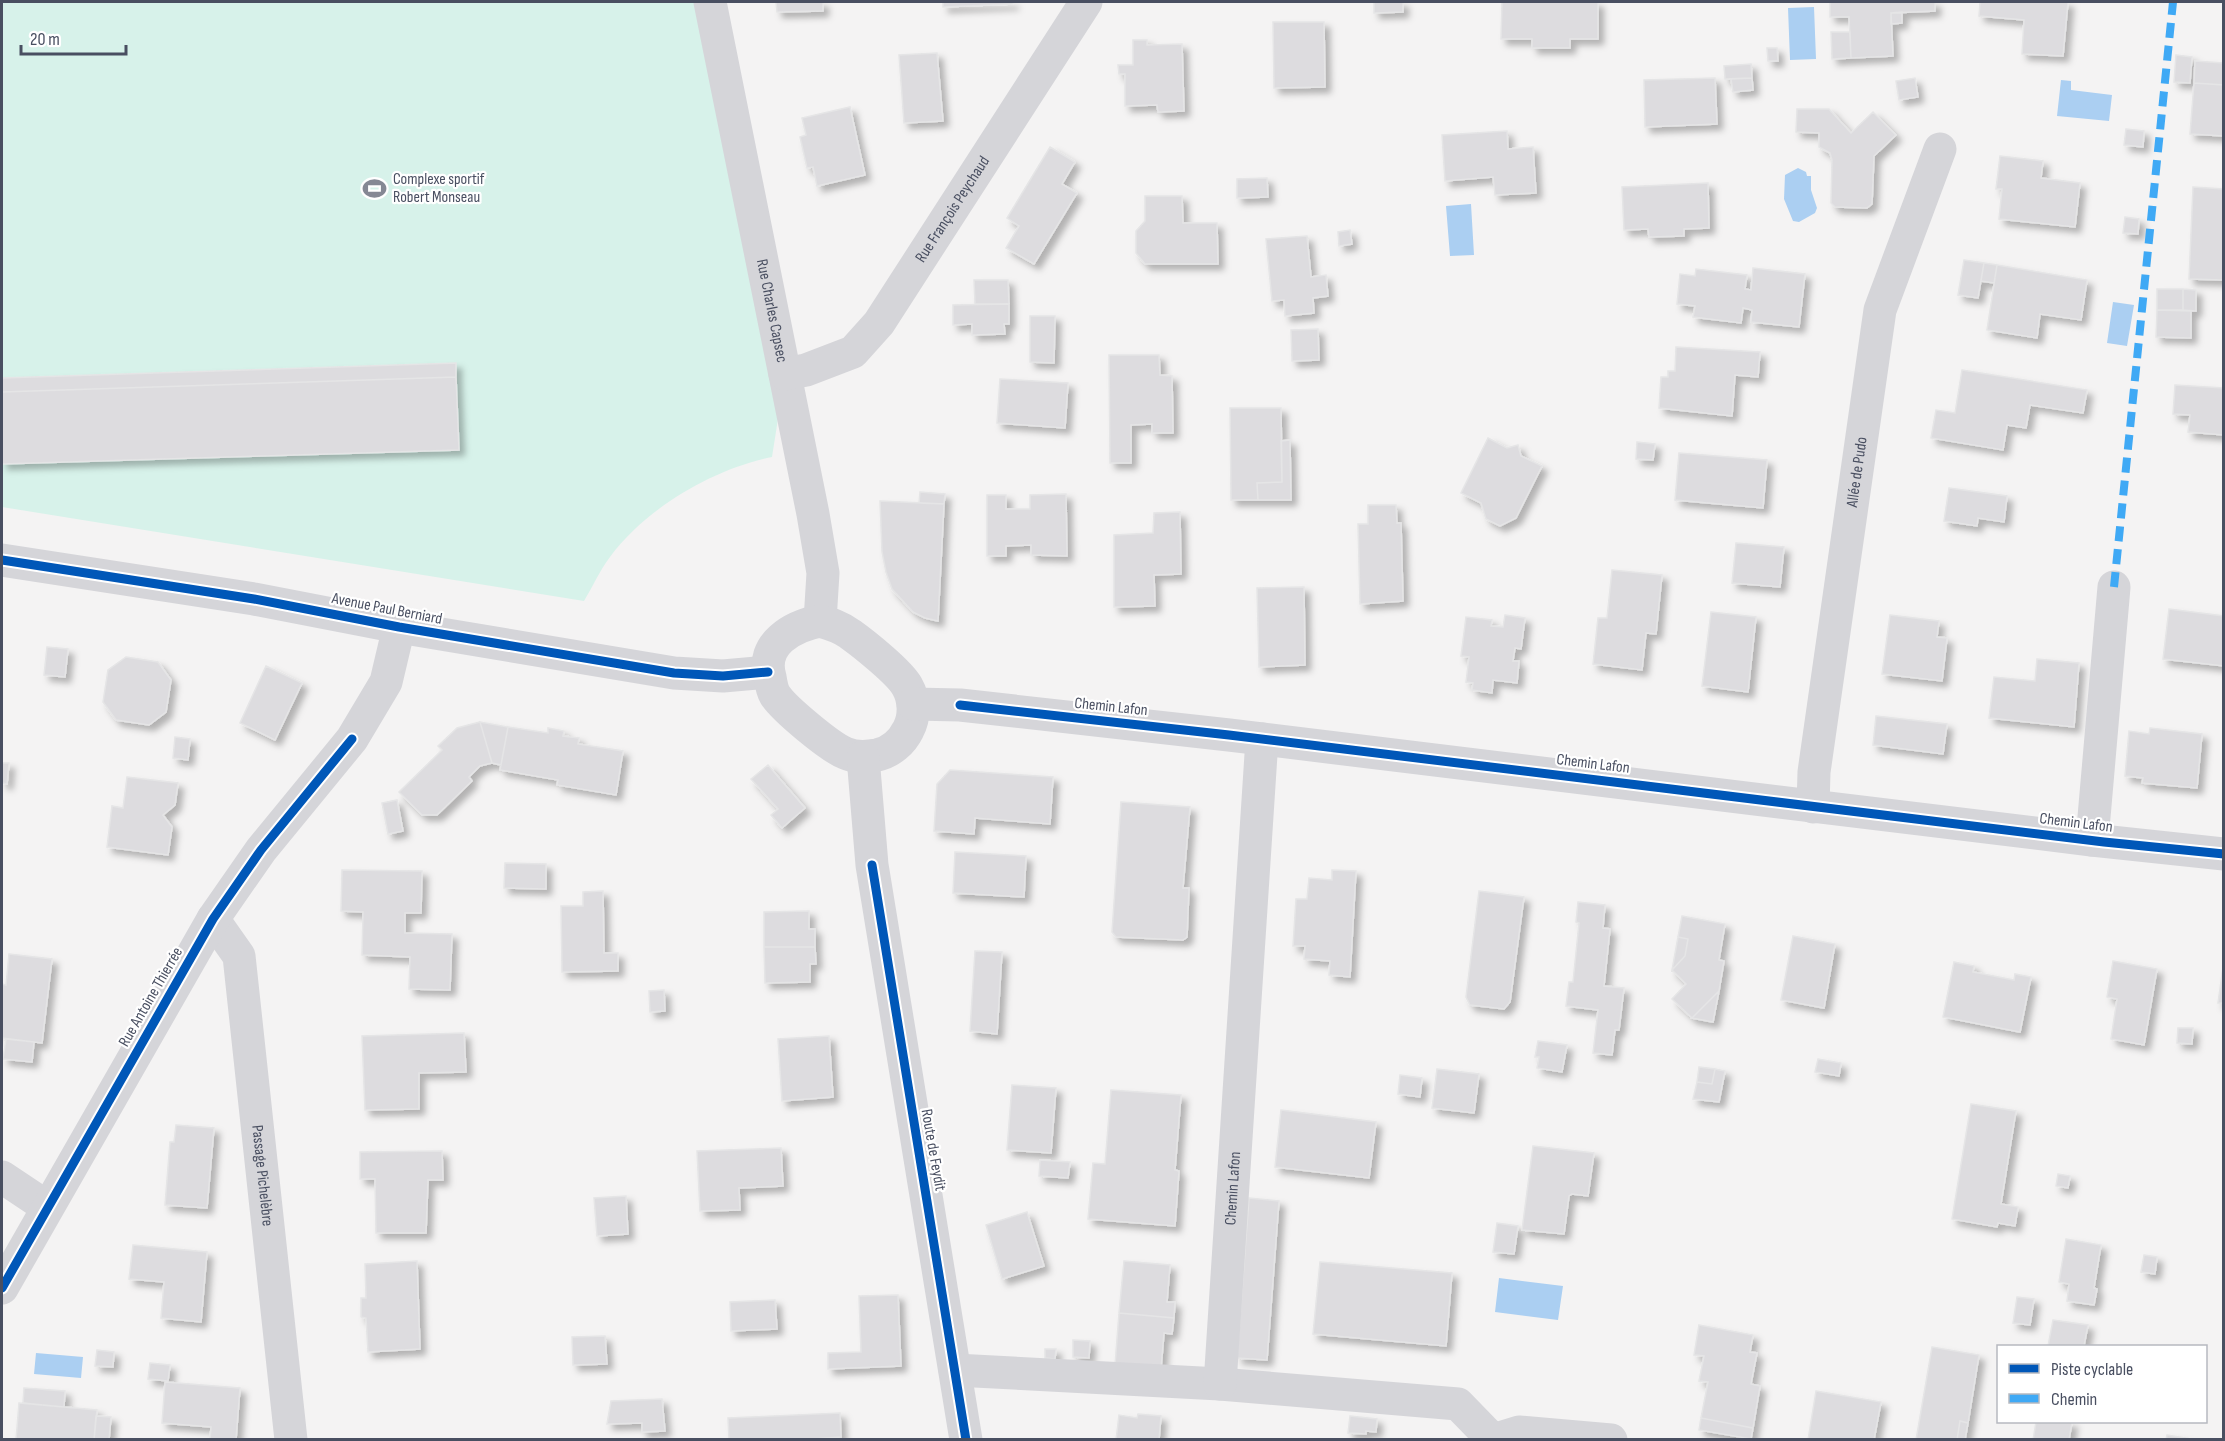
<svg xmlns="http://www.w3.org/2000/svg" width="2225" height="1441" font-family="'Sofia Sans Condensed',sans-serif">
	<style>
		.green { fill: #d7f2ea }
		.water { fill: #abcff2 }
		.building { fill: #dddcdf; stroke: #e5e5e6; stroke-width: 1.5; filter: url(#shadow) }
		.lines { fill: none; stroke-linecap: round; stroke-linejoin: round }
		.minor { stroke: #d5d5d9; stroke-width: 33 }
		.quiet { stroke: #3fa9f5; stroke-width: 8; stroke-dasharray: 15 8; stroke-linecap: butt }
		.cycleway-casing { stroke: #fff; stroke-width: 13 }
		.cycleway { stroke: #0057b8; stroke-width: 9 }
		.labels { text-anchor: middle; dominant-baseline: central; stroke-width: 4.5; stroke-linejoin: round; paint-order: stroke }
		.poi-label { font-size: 16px; fill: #494f61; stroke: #fff; text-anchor: start }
		.street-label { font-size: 16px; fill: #494f61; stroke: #fff }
	</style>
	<defs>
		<filter id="shadow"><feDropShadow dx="5.5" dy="5.5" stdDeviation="3" flood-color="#0004"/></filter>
	</defs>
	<rect width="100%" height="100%" fill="#f4f3f3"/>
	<path class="green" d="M2,2H710L785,374L772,457C713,469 646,508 610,557C600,570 593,586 584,601L2,507Z"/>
	<path class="water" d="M1814,7L1816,59L1790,60L1788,8Z
		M2061,80L2071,81V90L2112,95L2109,121L2057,116Z
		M1798,168L1806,172L1807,176H1811V190L1817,208L1815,213L1799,222L1793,221L1784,199L1785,175Z
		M1471,204L1474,255L1450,256L1446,206Z
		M2113,302L2134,305L2127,346L2107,343Z
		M1499,1278L1563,1286L1558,1320L1495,1312Z
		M36,1353L83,1357L81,1378L34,1374Z"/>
	<path class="building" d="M776,2H823V11L777,12Z
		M943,2H1013V4L943,7Z
		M1374,2H1403V12L1374,13Z
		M1502,2H1598V39H1570V48H1532V39H1501Z
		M1830,2H1935V11L1891,13L1893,56L1851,58L1849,17H1830Z
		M1980,2H2068L2063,56L2022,54L2024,20L1979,16Z
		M1902,12V23L1891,24V13Z
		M1273,22H1324L1325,87L1274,88Z
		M1831,32H1850L1851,58L1832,59Z
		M1133,40H1147V45L1182,44L1184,111L1158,112L1157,105L1125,106V74H1119L1118,65H1133Z
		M1767,48H1777L1778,61H1768Z
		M937,53L943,121L904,123L899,55Z
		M2176,55L2192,57L2190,83L2174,82Z
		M2195,61L2224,63V85L2194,83Z
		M1751,64L1752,78L1725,79L1724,66Z
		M1715,78L1717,124L1645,127L1644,80Z
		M1752,78L1753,90L1733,92L1731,79Z
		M1915,78L1918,97L1899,100L1896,81Z
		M2194,83L2224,85V136L2190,134Z
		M850,107L865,175L817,186L813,167L807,168L800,137L806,135L802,118Z
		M1797,109H1829L1851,133L1873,112L1896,135L1874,156L1872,204L1867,208L1835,207L1831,203L1832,160L1830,153L1819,147V133L1796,132Z
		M2126,129L2144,131L2143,147L2124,145Z
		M1507,131L1508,149L1533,147L1536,193L1495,195L1493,177L1445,181L1442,135Z
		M1050,147L1075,162L1062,184L1077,193L1034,264L1006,248L1019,226L1007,218Z
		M2000,156L2043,161L2041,178L2080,183L2075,227L1999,219L2002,189H1996Z
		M1267,178L1268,197L1237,198V179Z
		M1708,183L1709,228L1684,229V236L1649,237L1648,229L1624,230L1622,187Z
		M2193,187L2224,189V280L2189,279Z
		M1145,196H1182L1183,223H1217L1218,264H1145L1136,253V231L1145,221Z
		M2125,217L2139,219L2138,234L2123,233Z
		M1350,230L1352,244L1339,246L1338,232Z
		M1307,236L1311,277L1326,275L1328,296L1313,298L1314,313L1285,316L1284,300L1272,301L1266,239Z
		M1964,260L1984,263L1978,298L1958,295Z
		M1984,263L1997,265L1994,283L1981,281Z
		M1997,265L2087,280L2081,320L2040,314L2037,338L1987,330Z
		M1753,268L1805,274L1799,327L1751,322L1752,310L1743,308L1741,323L1693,317L1695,306L1677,304L1680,274L1695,276L1696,269L1747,275L1745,289L1751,290Z
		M974,280H1008L1009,304H975Z
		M2157,289H2183V310H2157Z
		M2183,289L2196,290V311L2183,310Z
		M1009,304V324H1004L1005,334L972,335V324L953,325V305Z
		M2157,310L2191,311V338L2156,337Z
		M1030,316H1055L1054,363L1030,362Z
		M1318,329L1319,360L1292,361L1291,330Z
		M1676,347L1760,352L1758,377L1735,375L1732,416L1659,408L1661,377H1668V371H1675Z
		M1109,355H1159L1160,375L1172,376L1173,433H1152V424L1131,425V463H1110Z
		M456,363V377L2,392V378Z
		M1962,370L2087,390L2083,413L2030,405L2026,428L2007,425L2003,450L1931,438L1936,410L1955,413Z
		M456,377L459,450L2,464V392Z
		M1000,379L1068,383L1065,428L997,423Z
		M2175,385L2224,388V435L2188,432L2190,415L2173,414Z
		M1230,408H1281L1282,482L1257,483L1258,500H1231Z
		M1488,438L1507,448L1518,445L1521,456L1542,466L1516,518L1500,526L1486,519L1481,503L1461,493Z
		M1290,440L1291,500H1258L1257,483L1282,482L1281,441Z
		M1637,442L1655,444L1653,460L1636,459Z
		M1679,453L1767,460L1763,508L1675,500Z
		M1949,488L2007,496L2004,522L1978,518L1977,526L1944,521Z
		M920,492L945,494L944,504L919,503Z
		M1066,494L1067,556L1031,555V545L1006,546V556H987V495H1006V509H1030V495Z
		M880,501L944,504L938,621L925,618L913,612L892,589L886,572L882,552Z
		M1368,505H1396L1397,523H1401L1403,601L1360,604L1358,524H1368Z
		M1180,512L1181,574L1154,575L1155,606L1114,607V535L1153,533L1154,513Z
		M1736,543L1784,547L1780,587L1732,583Z
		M1612,570L1662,575L1656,634L1646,633L1642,670L1593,664L1598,618H1607Z
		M1304,587L1305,665L1259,667L1257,588Z
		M2169,609L2224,616V666L2163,659Z
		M1711,612L1756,617L1748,692L1702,686Z
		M1505,615L1525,618L1521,649L1515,648L1513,661H1519L1517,683L1493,680L1492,693L1472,690L1473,683L1466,682L1469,657L1461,656L1466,617L1492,620L1491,626L1503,627Z
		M1890,615L1939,621L1937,637L1947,638L1942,681L1882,674Z
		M47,647L68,649L65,677L44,675Z
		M126,657L158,662L171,680L166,712L149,725L116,720L103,702L108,670Z
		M2037,659L2079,663L2074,727L1989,718L1994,677L2035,681Z
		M266,666L302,683L275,740L240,723Z
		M1876,716L1947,724L1943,754L1873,745Z
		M480,722L508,727L501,765L492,763Z
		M480,722L492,763L480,766L469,777L472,781L437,815H422L399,792L442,750L438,746L457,728Z
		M508,727L548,733V728L564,731L563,736L579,738L578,744L623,751L616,795L557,785L558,780L500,770Z
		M2150,728L2202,734L2197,788L2142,783L2143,778L2125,776L2129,731L2149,734Z
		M175,737L190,739L188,760L173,758Z
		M2,763H9L7,784L2,783Z
		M768,765L805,808L782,828L771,815L778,809L751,779Z
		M950,770L1053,777L1050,824L975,818L974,834L934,831L937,784Z
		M127,777L178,783L175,805L163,815L172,827L168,855L107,847L112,806L123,808Z
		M397,800L403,831L388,834L382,803Z
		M1121,802L1190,807L1183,888H1189L1187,937L1183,940L1116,937L1112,932Z
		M955,852L1026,856L1024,897L953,893Z
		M505,863L546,864V889L504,888Z
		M342,870L422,871L421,913H405V933L452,934L450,990L409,989L410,957L362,955L363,912L341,911Z
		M1332,870L1356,871L1350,977L1329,975L1330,961L1304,959L1305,946H1293L1296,899H1307L1309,878L1332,880Z
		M603,891L604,953H618V971L562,972L561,906H583V892Z
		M1479,891L1524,897L1510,1002L1504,1009L1470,1005L1466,997Z
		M1578,902L1605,905L1603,928L1610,929L1604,986L1624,988L1619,1030H1615L1612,1055L1593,1053L1598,1010L1566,1006L1569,982H1573L1579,923L1576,922Z
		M809,911V929H815V947H764V912Z
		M1682,916L1725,924L1719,960L1724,961L1719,991L1692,1018L1672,999L1686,984L1672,970L1685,956L1688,939L1678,937Z
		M1793,936L1835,944L1824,1008L1781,1000Z
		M1678,937L1688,939L1685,956L1672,970Z
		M764,947H815L816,964H810V982L765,983Z
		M975,951L1002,952L997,1034L970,1031Z
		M9,954L52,959L42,1043L2,1038V984L6,985Z
		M2224,960V1003H2218Z
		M2113,961L2157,969L2144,1045L2111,1039L2117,999L2107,997Z
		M1954,962L1974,966L1973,972L2014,980L2015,974L2031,977L2020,1032L1943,1017Z
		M664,990L665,1011L650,1012L649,991Z
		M1719,991L1713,1022L1692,1018Z
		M2178,1028H2193L2192,1044L2177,1043Z
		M464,1033L466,1072L419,1073V1109L365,1110L362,1036Z
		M829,1036L833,1097L782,1101L778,1039Z
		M6,1039L34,1042L32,1062L3,1059Z
		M1538,1041L1567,1045L1562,1072L1537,1068L1539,1057H1535Z
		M1818,1059L1841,1063L1839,1076L1815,1072Z
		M1699,1067L1715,1069L1712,1084L1697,1082Z
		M1437,1069L1479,1074L1474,1113L1432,1108Z
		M1715,1069L1725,1071L1719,1102L1693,1099L1697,1082L1712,1084Z
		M1400,1075L1422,1078L1420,1097L1398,1094Z
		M1012,1085L1056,1088L1051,1153L1007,1150Z
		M1111,1090L1181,1095L1175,1170L1179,1171L1175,1226L1088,1219L1093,1163L1105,1164Z
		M1971,1104L2016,1111L2001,1204L2018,1207L2015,1226L1998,1223L1997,1227L1952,1219Z
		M1281,1110L1376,1122L1369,1178L1275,1167Z
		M176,1125L214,1128L207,1208L165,1205L170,1142H174Z
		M1533,1146L1594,1153L1588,1196L1572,1194L1569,1196L1564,1234L1522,1230Z
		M781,1148L783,1186L739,1188L740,1210L700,1211L697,1151Z
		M442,1151L443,1180H428L426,1233H376L375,1179H360V1152Z
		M1040,1160L1070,1162L1068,1178L1039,1176Z
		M2058,1174L2070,1176L2068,1188L2056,1186Z
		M626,1196L628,1234L597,1236L594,1198Z
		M1249,1198L1279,1201L1267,1360L1237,1358Z
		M1027,1212L1044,1266L1002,1279L986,1225Z
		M1497,1223L1518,1226L1514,1254L1493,1252Z
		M2066,1239L2101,1245L2094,1288L2097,1289L2094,1305L2067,1301L2069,1284L2059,1282Z
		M133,1245L207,1252L201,1322L161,1318L164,1282L129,1279Z
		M2144,1255L2157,1257L2155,1274L2141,1272Z
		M417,1261L420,1349L368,1352L366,1318L361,1317V1298H366L365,1264Z
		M1124,1261L1170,1265L1167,1302H1175L1174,1318L1119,1313Z
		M1320,1262L1452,1273L1446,1346L1313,1334Z
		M898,1295L901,1366L828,1369V1353L861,1352L859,1296Z
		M2017,1297L2034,1299L2030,1325L2013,1323Z
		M775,1300L777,1329L731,1331L730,1302Z
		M1119,1313L1174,1318L1172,1334L1164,1333L1161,1369L1115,1365Z
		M2053,1320L2088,1325L2084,1346H2048Z
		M1699,1325L1753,1335L1750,1352L1757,1353L1751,1384L1760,1386L1753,1428L1701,1418L1708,1382L1699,1381L1704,1356L1694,1355Z
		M605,1336L607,1364L573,1365L572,1337Z
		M1073,1340L1090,1341L1089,1358L1073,1357Z
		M1932,1347L1979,1355L1968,1423L1960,1421L1957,1440H1916Z
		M1045,1349H1056L1055,1359L1045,1358Z
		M97,1350L114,1352L113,1367L95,1366Z
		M150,1363L170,1365L168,1381L148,1379Z
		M165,1382L240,1388L236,1440H210L211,1427L162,1423Z
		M24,1388L65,1391L64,1407L23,1403Z
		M1816,1391L1881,1402L1874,1440H1808Z
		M662,1399L665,1431L642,1432V1423L607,1424L611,1401Z
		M19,1403L97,1410L94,1440H16Z
		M840,1413L841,1437L800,1440H729L728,1418Z
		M1138,1414L1161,1416L1159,1440H1116L1119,1415L1137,1418Z
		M96,1416L111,1417L109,1440H94Z
		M1350,1416L1377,1419L1376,1432L1366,1431V1434L1348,1433Z
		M1701,1418L1753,1428L1751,1439L1699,1430Z
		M1960,1421L1968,1423L1965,1440H1957Z
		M2036,1422H2072L2069,1440H2033Z
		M2167,1435L2198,1440H2166Z"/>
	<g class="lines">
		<g class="minor">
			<path id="s1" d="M710,2L813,514L823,573L820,621"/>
			<path id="s2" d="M785,374L806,370L853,352L879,323L1086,2"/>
			<path d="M2,560L254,599L399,627L674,673L723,676L768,672"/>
			<path d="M820,621C831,624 841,627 850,634C864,644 899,672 907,686C915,700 915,717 908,730C902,742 891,752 877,755C866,757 856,758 845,753C830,747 784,709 775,695C772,690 771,683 770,677C760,644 793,626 820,621Z"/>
			<path d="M913,704L960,705L1229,735L2092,840L2224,854"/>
			<path d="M863,757L872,865L966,1440"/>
			<path id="s3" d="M1813,807L1814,772L1880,310L1940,149"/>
			<path d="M2092,840L2114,587"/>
			<path id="s4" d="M213,919L239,956L291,1440"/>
			<path d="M2,1177L47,1207"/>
			<path d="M2,1288L213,919L261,850L352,739L386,682L399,627"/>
			<path d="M955,1370L1220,1384L1458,1404L1493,1440L1519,1432L1611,1440"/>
			<path id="s5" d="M1220,1384L1262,739"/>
		</g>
		<path class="quiet" d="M2114,587L2173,2"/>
		<defs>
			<path id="cycleway" d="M2,560L254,599L399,627L674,673L723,676L768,672
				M960,705L1229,735L2104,842L2224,854
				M872,865L966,1440
				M2,1288L213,919L261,850L352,739"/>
		</defs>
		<use href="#cycleway" class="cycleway-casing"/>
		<use href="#cycleway" class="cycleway"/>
	</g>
	<defs>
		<symbol id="stadium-bare" viewBox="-9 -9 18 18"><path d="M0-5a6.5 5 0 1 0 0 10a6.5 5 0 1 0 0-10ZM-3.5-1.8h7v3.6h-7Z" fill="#858894" stroke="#fff" stroke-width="2.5" paint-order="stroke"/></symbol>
	</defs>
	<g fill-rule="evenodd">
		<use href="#stadium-bare" x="358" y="172" width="33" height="33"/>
	</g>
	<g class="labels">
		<g class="poi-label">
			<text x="393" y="179">Complexe sportif<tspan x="393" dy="18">Robert Monseau</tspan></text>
		</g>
		<g class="street-label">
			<text stroke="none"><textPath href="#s2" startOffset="246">Rue François Peychaud</textPath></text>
			<text stroke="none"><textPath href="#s1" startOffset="315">Rue Charles Capsec</textPath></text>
			<text stroke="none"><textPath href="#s3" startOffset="338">Allée de Pudo</textPath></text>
			<text transform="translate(387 609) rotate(11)">Avenue Paul Berniard</text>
			<text transform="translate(1111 707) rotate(6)">Chemin Lafon</text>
			<text transform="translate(1593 764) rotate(7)">Chemin Lafon</text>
			<text transform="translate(2076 823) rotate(7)">Chemin Lafon</text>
			<text transform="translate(151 997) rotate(-60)">Rue Antoine Thierrée</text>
			<text transform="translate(933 1150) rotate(80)">Route de Feydit</text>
			<text stroke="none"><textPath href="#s4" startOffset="266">Passage Pichelèbre</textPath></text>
			<text stroke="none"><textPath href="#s5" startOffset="196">Chemin Lafon</textPath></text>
		</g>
	</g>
	<rect width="2225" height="1441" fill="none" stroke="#494f61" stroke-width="6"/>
	<rect x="1997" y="1345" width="210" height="78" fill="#ffffff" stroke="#b6b9c0" stroke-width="1.5"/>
	<rect x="2009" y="1364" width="30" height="9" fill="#0057b8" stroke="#b6b9c0" stroke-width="1.5"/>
	<text x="2051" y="1375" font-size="18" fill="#494f61">Piste cyclable</text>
	<rect x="2009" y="1394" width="30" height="9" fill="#3fa9f5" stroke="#b6b9c0" stroke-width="1.5"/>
	<text x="2051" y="1405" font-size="18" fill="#494f61">Chemin</text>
	<path d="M21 45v9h105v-9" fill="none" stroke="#494f61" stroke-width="3"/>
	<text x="30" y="45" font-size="18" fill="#494f61" stroke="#ffffff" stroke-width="4.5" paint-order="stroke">20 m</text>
</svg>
